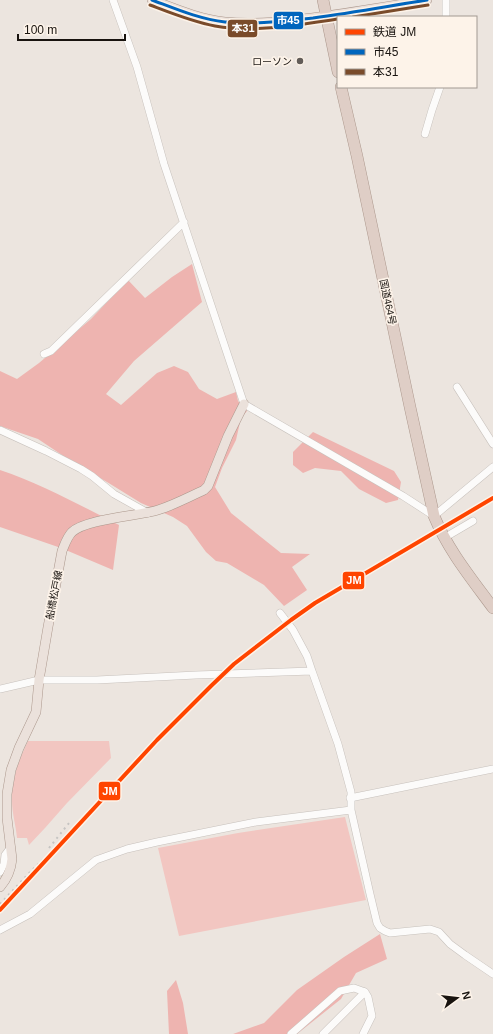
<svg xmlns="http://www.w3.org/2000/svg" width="493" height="1034" font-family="Arial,'Noto Sans JP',sans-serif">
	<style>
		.green { fill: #f2c6c1 }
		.forest { fill: #eeb4b0 }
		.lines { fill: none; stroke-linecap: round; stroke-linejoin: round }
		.minor-casing { stroke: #c7c1bc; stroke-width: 8 }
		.major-casing { stroke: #ab978c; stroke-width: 10 }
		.highway-casing { stroke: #ab978c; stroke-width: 12 }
		.minor { stroke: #fcfbfa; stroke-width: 7 }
		.major { stroke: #ebe1db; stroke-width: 9 }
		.highway { stroke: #dfcec6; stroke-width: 11 }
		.rail { stroke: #c6c4c2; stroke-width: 2; stroke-dasharray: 2 4; stroke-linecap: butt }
		.bus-1-casing { stroke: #fdf3e9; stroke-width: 6 }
		.bus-2-casing { stroke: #fdf3e9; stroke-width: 6 }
		.bus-1 { stroke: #0065bd; stroke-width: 3 }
		.bus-2 { stroke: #7a4b2a; stroke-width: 3 }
		.rail-1-casing { stroke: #fdf3e9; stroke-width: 7 }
		.rail-1 { stroke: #ff4500; stroke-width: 4 }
		.poi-dot { fill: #625c58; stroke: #fdf3e9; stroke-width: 1.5 }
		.labels { text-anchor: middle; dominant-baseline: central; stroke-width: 3.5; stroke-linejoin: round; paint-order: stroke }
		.poi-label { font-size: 10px; fill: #18130f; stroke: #fdf3e9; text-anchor: end }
		.street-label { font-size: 10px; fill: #18130f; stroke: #fdf3e9 }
		.line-badge { stroke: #fdf3e9; stroke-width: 1.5 }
		.badge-label { font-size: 11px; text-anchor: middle; font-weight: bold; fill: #fff }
	</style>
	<rect width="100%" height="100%" fill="#ece5df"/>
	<path class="green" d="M28,741H109L111,758L67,803L45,828L29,845L27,838H17C16,826 12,813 12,801C11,779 19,760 28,741Z
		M345,817L366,900L179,936L158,848L238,833Z"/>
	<path class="forest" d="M192,264L202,302L134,361L106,394L121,405L157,373L174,366L188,372L199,389L217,399L236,392L238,401L247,411L241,418L236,440L222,468L215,487L231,513L281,553L310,554L292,567L307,590L284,606L264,585L227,563L216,561L206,552L187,526L173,517L141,503L107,482L74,463L38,439L0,426V371L17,379L39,363L91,319L128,280L145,298L172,277Z
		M313,432L394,471L401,482L398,500L386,503L359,489L341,471L315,468L303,473L293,465V452Z
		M0,470C41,484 80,505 119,525L113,570L61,548L0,527Z
		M380,934L387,959L356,973L341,999L297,1034H233L264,1023L297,990L344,957Z
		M176,980L183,1003L188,1034H169L167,991Z"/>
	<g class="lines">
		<defs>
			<path id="minor" d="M113,0L137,67L164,164L244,404L403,496L434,516L493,467
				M446,17V0
				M425,134L432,110L440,87
				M44,354L51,351L184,222
				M457,387L493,444
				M0,430L46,451L81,469L92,476L114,494L148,513
				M444,538L473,521
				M280,613L293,630L307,656L312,671
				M0,689L39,680H97L196,675L312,671L338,744L351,792V810L370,894L377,923L380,928L385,931L390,933L430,929L439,932L450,944L465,955L493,974
				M350,798L493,769
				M0,872L4,864L5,855L11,847
				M0,930L30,914L96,860L127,849L157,842L256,822L351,810
				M291,1034L340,991L354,988L365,992L368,997L372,1016L363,1034
				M323,1034L365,992"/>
			<path id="major" d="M152,0C176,9 199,19 225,22C256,25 288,21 319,17C355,12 391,6 427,0
				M0,887C7,879 11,869 12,859L7,818V794L11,770L19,748L36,712L39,680L48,627L62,551C65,544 67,537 72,532C86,519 138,516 158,510C174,505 189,497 204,490L208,486L228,436L244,404"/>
			<path id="highway" d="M323,0L338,72
				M341,87L357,156L410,407L434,516C448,550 471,578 493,608"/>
		</defs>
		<use href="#minor" class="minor-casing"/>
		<use href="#major" class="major-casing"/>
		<use href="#highway" class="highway-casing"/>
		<use href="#minor" class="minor"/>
		<use href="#major" class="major"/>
		<use href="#highway" class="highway"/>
		<path class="rail" d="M49,848L69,823
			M0,904L32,870L74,831"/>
		<defs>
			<path id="bus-1" d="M152,0C176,9 199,19 225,22C254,25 284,21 313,18C351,13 389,6 427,0"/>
			<path id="bus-2" d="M150,5C171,13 193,22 215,26C255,33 298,25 338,19
				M353,17L428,5"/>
		</defs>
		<use href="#bus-1" class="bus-1-casing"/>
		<use href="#bus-2" class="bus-2-casing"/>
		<use href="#bus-1" class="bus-1"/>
		<use href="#bus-2" class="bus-2"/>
		<defs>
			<path id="rail-1" d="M0,910L157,740L211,686L234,664L291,620L315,603L493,498"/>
		</defs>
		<use href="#rail-1" class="rail-1-casing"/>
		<use href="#rail-1" class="rail-1"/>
	</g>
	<circle class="poi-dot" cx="300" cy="61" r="4"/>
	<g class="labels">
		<g class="poi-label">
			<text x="292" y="61">ローソン</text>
		</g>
		<g class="street-label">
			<text transform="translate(388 302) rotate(78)">国道464号</text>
			<text transform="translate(54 595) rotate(-79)">船橋松戸線</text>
		</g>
	</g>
	<g class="line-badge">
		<rect x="273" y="11" width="31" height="19" rx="4" fill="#0065bd"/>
		<rect x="227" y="19" width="31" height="19" rx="4" fill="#7a4b2a"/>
		<rect x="342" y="571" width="23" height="19" rx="4" fill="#ff4500"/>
		<rect x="98" y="781" width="23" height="20" rx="4" fill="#ff4500"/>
	</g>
	<g class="badge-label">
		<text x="288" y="24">市45</text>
		<text x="243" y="32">本31</text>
		<text x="354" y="584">JM</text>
		<text x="110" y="795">JM</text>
	</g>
	<rect x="337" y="16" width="140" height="72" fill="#fdf3e9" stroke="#a19992"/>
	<rect x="345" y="29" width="20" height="6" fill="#ff4500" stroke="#a19992"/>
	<text x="373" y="36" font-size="12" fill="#18130f">鉄道 JM</text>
	<rect x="345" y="49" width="20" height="6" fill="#0065bd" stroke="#a19992"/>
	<text x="373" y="56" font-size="12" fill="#18130f">市45</text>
	<rect x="345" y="69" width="20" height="6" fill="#7a4b2a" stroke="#a19992"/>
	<text x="373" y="76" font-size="12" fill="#18130f">本31</text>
	<g transform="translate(457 998) rotate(75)" stroke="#fdf3e9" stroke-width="3" paint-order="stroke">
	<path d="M0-3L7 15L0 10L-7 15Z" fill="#18130f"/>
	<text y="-6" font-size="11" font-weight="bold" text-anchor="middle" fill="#18130f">N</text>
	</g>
	<path d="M18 34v6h107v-6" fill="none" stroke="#18130f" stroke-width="2"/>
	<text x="24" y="34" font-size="12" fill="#18130f" stroke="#fdf3e9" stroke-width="3" paint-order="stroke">100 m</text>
</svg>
